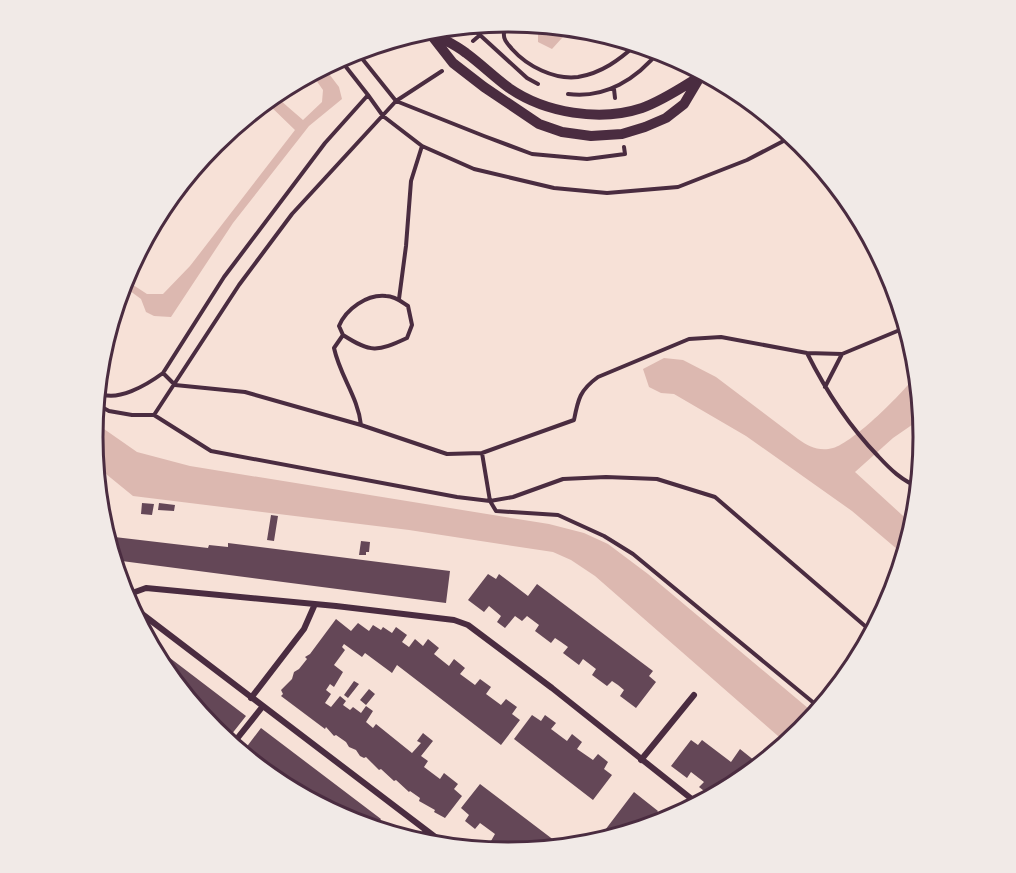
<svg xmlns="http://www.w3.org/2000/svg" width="1016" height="873" font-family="'Noto Serif',serif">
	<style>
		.water { fill: #dcb8b0 }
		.building { fill: #644757 }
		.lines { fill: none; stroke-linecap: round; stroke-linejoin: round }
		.path { stroke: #4a2c40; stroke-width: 4 }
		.minor { stroke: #4a2c40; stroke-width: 6 }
		.tertiary { stroke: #4a2c40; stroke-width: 10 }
		.rim { fill: none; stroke: #4a2c40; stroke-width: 3 }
	</style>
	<rect width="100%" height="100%" fill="#f7e1d7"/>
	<path class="water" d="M543,24L572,27L552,49L538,42V30Z
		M323,66L339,87L342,99L309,126L233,223L171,317L154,316L146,312L141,299L122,285L124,279L147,294H163L190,266L295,130L265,101L273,94L303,120L322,102L323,90L311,73Z
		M664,358L683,360L716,377L798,439C808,446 819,452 833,448C853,443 904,392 917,374L922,418L893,438L855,472L913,525L904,555L852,511L746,436L674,394L661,393L649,387L643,369Z
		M94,422L137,452L190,466L549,524L584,533L608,544L648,574L815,714L802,731L786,743L595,576L571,560L553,552L409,530L133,496L95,465L93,436Z"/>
	<path class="building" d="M142,503L154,504L152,515L141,514Z
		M159,503L175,505L174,511L158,510Z
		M271,515L278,516L274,541L267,540Z
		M106,536L208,548L209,545L228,547V543L450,571L446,603L114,560Z
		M361,541L370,542L369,552H366V555H359Z
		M488,574L496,579L499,574L528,596L537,584L653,671L649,676L656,682L636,708L620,696L624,690L618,685L612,681L607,686L592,675L596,669L583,659L579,665L563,653L568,647L561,642L555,638L551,643L535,631L539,625L527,616L522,621L515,616L505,628L497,622L501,616L489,606L484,612L468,600Z
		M336,619L351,631L358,623L369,631L373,625L381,630L383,627L392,633L396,627L407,635L402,642L409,647L415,639L423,646L428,639L439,648L434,654L449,666L454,659L465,668L460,674L475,685L480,679L491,687L486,694L501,705L506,699L517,707L512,714L520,720L501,745L397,665L392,673L365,653L362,657L344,644L342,647L345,650L334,665L343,672L334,687L330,684L326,690L331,694L325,703L331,707L340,696L346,701L343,705L350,710L353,707L361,713L366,706L373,711L366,722L373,728L376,724L412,753L421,743L417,741L423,733L433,741L421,756L428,761L424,767L440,779L444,773L458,784L454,789L462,796L445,818L434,812L435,810L419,801L420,798L410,791L409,792L396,780L394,781L381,769L379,770L366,757L364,758L360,756L356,750L349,747L346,742L336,735L334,736L326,727L325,729L281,696L283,694L281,690L292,679L294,672L299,669L307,659L305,657L310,654Z
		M149,642L246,716L227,740L214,730L162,667Z
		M354,681L359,684L348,698L344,695Z
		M369,689L375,694L366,705L360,700Z
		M532,715L541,721L545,715L556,723L551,729L567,741L572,734L582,742L577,749L593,760L598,754L608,762L604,769L612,775L593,800L514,739Z
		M261,728L381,819L375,828L349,820L277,782L242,753Z
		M691,740L698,745L702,740L731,762L740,749L760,765L734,785L729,781L725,787L718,782L708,794L699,787L704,782L691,772L687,778L671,766Z
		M480,784L559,844L557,847L517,851L506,843L501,849L491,841L495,834L480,823L475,829L465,821L469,815L461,808Z
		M634,792L658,811L652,820L657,823L596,842Z"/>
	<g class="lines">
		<path class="path" d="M510,21C508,25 504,29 504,33C503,40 508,44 512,49C527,66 554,80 578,77C602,73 619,60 637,44
			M469,25L527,78L538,84
			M473,41L480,35
			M356,51L396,101L484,136L532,154L587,159L625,154L624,147
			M339,58L368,95
			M614,89L615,98
			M568,94C605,99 637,79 660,50
			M793,136L747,160L678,187L607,193L554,188L474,169L422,146L383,116L368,95L325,143L224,277L163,373L175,385L245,392L361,425L447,454L482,453L574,420C578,399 580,390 598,377L689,339L721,337L807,353L842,354L907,327
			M399,299L406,246L411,181L422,146
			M343,335C371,353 377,352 407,338L412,325L408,306C402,302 395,296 386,296C367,294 346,309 339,326L343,335L334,348C340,376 358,397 361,425
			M807,353C826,391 848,425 878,456C890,469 902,481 919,487
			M825,387L842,354
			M97,392C116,404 148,384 163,373
			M96,404L109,411L132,415H154L211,451L457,497L490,501L513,497L563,479L606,477L657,479L715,497L872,632
			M154,415L239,285L292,214L396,101L442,71
			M482,453L490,501L496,511L558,515L604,536L633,554L820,708"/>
		<path class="minor" d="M124,596L146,588L336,606L454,620L468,625L552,688L698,804
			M129,604L447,846
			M251,698L304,629L315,604
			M232,745L263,706
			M641,760L694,695
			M419,842L426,831"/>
		<path class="tertiary" d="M428,31L453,63L484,87L539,124L562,132L591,136L622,134L645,127L666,118L684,104L703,72
			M434,34C444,40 456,45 466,53C481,64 494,77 509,88C545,113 600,122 642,108C662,101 681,88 699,77"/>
	</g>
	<path d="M0 0H1016V873H0ZM103 437a405 405 0 1 1 810 0a405 405 0 1 1-810 0Z" fill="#f1eae7" fill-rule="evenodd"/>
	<path class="rim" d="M103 437a405 405 0 1 1 810 0a405 405 0 1 1-810 0Z"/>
</svg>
